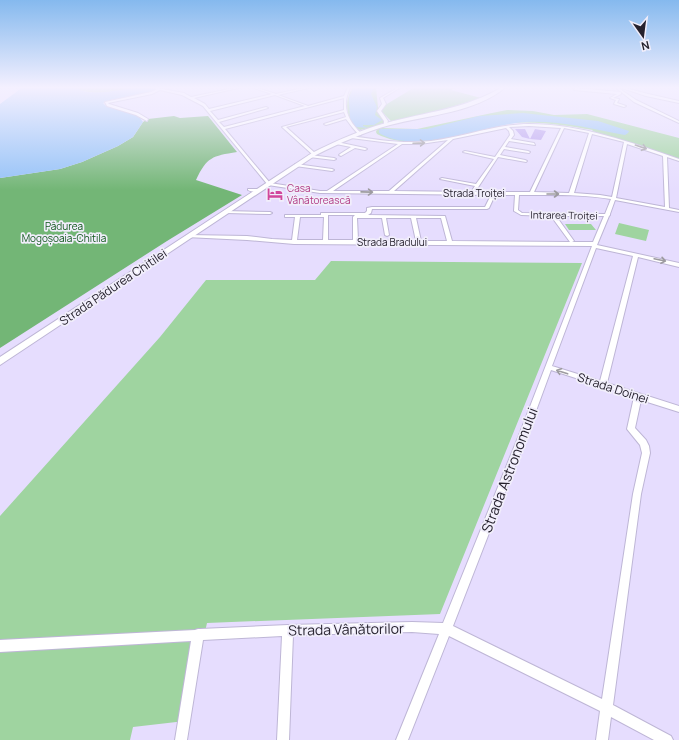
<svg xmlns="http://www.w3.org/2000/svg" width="679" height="740" font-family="Manrope,sans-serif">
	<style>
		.green { fill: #9fd4a0 }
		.forest { fill: #73b676 }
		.water { fill: #92c1f7 }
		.building { fill: #b79fee }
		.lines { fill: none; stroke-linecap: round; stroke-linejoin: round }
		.street-casing { stroke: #beb6d6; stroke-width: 2 }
		.secondary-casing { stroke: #beb6d6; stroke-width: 2 }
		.street { fill: #fff; fill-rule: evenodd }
		.secondary { fill: #fff; fill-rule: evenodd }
		.oneway { stroke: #9d9ba0 }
		.labels { text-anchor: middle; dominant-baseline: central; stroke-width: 3.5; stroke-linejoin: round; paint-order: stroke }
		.far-hotel-label { font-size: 10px; fill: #b23c85; stroke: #f1eefb; text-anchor: start }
		.far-street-label { font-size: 10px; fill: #25212d; stroke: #f1eefb }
		.far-park-label { font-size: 10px; fill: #0c5518; stroke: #f1eefb }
		.street-label { font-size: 12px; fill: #25212d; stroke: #f1eefb }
		.near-street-label { font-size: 14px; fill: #25212d; stroke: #f1eefb }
	</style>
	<rect width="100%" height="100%" fill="#e6ddfe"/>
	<path class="green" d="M78,87H141C126,89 90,98 77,88Z
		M352,87H376L378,108L385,122L376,126L381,128L417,129L492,113L507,110L533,111L554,115L587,114L679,138V159L592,131L593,130C567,126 541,121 514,123C471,127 419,155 377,134L376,132L377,129L373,127L360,130C349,124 344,107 349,95C350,91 352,91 352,87Z
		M415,87H457L451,90L481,98L438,111L391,121L382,112V107Z
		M619,223L649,230L646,241L615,234Z
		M565,224H591L596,230H569Z
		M331,261L582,263L440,614L207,623L185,721L133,727L130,740H0V516L160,337L206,280H315Z"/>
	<path class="forest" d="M174,116L180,118L208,116L237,152C212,156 207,157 196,180L242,195L167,241L0,348V178L60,169L82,162L118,146L133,137L143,122L148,119Z"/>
	<path class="water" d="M23,87H78L77,88C91,98 125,88 142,87C147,86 152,88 157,90L155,92L110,100L103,103L106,106C116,108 138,112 143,122L133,137L118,146L82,162L60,169L0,178V104Z
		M354,87H374L371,94L377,107L375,115L382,120L374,125H363V126L368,128L356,127L350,120L349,101V97Z
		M523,113L598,121L629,131L628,133L625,135C593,129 558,120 526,122C485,124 415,156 379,133V130L381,129H427L479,116Z"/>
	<path class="building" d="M515,129H525L530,139L522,137Z
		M535,129L546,131L541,140L530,139Z"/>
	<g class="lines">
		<defs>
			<path id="street" d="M149,87H152L184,93L191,97L239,87H242L194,98L205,104L209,109L272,94L254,88V87L276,94L308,87V88L278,95L308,106L344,96L348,87H350C349,90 348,93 347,96C343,110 350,123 361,133V135H359L352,127L346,119L326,125L324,124L346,117L344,112L286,127L315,153V155H313L282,127L344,110V98L225,129L270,183L320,191H327L398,144L351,138L352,136C378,140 404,144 431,141C464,137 496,124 529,124C581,124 630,142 679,159V161L667,157L669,208L679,210V212L615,200L610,214V215L609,216L597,245L679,263V267L638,257L607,383L679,406V412L641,400L635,428L646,440L649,446L650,453L641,494L613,705L671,736L673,740H654L611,717L608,740H596L600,711L449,636L408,740H396L439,634L412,632L293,635L289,740H277L282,636L203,640L187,740H175L191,641L0,652V640L195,630L198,629H200L288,625L412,622L443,623L521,430L592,246L294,244L247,240L186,237V236L188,235L247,236L272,239L292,240L295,217H285V215H321V213H365L367,211V208L372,207H485L491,195L320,193L268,185L203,106L182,95L160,90L152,94L108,103L109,104L138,113L148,119L147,121L136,115L107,106L105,102L151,92L157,89ZM275,95L305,106L224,127L219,122L268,108L266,107L218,120L210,111ZM529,126L561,128L530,192H475L498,157L526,162L527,161L525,160L500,155L504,149L529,153L530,152L528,151L505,147L509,141L535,145L534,143L511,139L514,135L513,131L509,127ZM506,128L509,131L510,135L495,157L465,151L463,152L494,159L476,184L442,178L440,179L475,186L471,192L394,191L453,139ZM564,128L589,133L569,193L534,192ZM592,134L624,142L612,197L600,195L574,193ZM448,140L389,191H333L402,144H420ZM627,144L663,156L665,207L616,198ZM495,195H515L514,211L521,215L551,216L570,242L452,241L445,216L368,215L371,213L372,209H487L489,208ZM519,195C550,195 581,194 611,199L605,214L522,213L518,210ZM328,215H355L353,217V240H328ZM556,216H604L593,242H572L574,241ZM300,217H324L323,240H297ZM357,218H382L385,235L387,236L389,235L386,218H411L416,241L358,240ZM416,218H441L447,241H421ZM596,248L633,256L600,381L552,366ZM551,370L634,397L627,429L640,445L642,453L633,494L602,699L453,626L529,430Z
				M399,87H401L383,98L386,104L381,111L388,121L386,126H384V121L377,111L382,104L380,98Z
				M615,87H617L636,100L679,121V123L634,102Z
				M619,87H622L648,94L679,101V103L646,96Z
				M575,88L621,92V94L613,98L619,99L617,103L626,106L624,107L614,104L616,100L610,98L617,94L574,90Z
				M337,142L365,148L367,149L365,150L355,148L341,156L339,155L340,154L351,147L336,144Z
				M310,155L334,158L336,159L334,160L309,157L308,156Z
				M296,164L332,169L334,170L332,171L295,166V164Z
				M248,189H260L262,190C259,192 251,192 248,190Z
				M224,211L270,212L272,213L270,214L226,213L224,212Z"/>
			<path id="secondary" d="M502,87H506C475,113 428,115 390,125C364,132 340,143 316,155L0,365V357L312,153C336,141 360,130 386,123C426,112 466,109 502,87Z"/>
		</defs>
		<use href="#street" class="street-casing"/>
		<use href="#secondary" class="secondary-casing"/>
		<use href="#street" class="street"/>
		<use href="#secondary" class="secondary"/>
	</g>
	<defs><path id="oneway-shaft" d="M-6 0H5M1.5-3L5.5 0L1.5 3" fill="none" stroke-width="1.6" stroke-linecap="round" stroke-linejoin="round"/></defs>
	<g class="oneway">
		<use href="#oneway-shaft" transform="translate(419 143) rotate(-2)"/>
		<use href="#oneway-shaft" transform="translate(641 147) rotate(19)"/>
		<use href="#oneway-shaft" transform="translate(367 192) rotate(1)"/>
		<use href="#oneway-shaft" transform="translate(553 194)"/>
		<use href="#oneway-shaft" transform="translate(660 260) rotate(12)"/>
		<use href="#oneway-shaft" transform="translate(562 372) rotate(-162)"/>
	</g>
	<linearGradient id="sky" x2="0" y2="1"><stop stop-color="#85b9ee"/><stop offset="0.46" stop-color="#f4f0ff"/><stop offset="1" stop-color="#f4f0ff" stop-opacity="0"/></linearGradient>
	<rect width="679" height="190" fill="url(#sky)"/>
	<defs>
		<symbol id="hotel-bare" viewBox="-9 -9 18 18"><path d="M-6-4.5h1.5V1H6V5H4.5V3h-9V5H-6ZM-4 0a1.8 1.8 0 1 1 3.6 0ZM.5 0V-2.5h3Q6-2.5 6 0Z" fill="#d1479c" stroke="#f1eefb" stroke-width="2.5" paint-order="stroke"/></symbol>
	</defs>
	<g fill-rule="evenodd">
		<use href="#hotel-bare" x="264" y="183" width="22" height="22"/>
	</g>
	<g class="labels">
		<g class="far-hotel-label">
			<text x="287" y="188">Casa<tspan x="287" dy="12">Vânătorească</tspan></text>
		</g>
		<g class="far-street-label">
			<text x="474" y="193">Strada Troiței</text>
			<text transform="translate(564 215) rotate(1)">Intrarea Troiței</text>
			<text x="392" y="242">Strada Bradului</text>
		</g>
		<g class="far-park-label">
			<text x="64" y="226">Pădurea<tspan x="64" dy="12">Mogoșoaia-Chitila</tspan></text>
		</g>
		<g class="street-label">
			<text transform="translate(113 287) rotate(-34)">Strada Pădurea Chitilei</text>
			<text transform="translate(613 388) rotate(18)">Strada Doinei</text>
		</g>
		<g class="near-street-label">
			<text transform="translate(509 470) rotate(-69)">Strada Astronomului</text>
			<text transform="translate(346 629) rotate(-1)">Strada Vânătorilor</text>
		</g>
	</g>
	<g transform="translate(643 36) rotate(166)" stroke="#f1eefb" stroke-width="3" paint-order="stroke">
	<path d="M0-3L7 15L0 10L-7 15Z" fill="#25212d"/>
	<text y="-6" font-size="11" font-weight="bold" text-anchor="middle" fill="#25212d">N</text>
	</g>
</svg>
